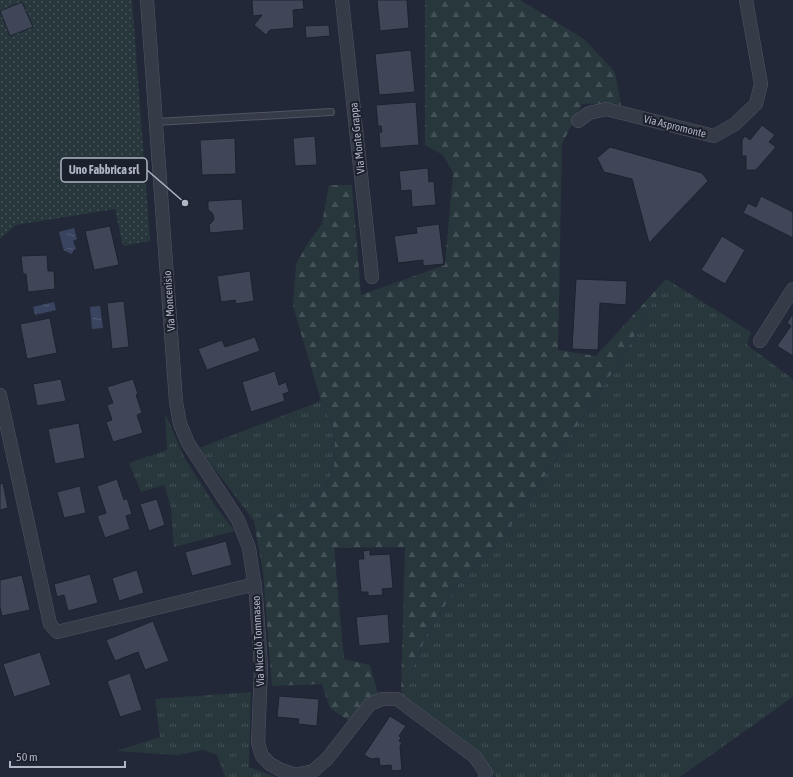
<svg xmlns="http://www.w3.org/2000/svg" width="793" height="777" font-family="'Asap Condensed',sans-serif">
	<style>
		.grass { fill: url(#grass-tufts) }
		.forest { fill: url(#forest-firs) }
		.garden { fill: url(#garden-dots) }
		.water { fill: url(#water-ripples) }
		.building { fill: #3f4657; stroke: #1d222f }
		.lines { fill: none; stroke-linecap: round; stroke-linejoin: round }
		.lane-casing { stroke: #505563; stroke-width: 8 }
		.street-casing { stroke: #505563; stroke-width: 14 }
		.lane { stroke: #363b48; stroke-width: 6 }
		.street { stroke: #363b48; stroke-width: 13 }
		.labels { text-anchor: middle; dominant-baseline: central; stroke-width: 4; stroke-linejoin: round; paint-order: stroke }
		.street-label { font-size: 11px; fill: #b0b5c4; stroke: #1b202d }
		.leader { fill: none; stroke: #b0b5c4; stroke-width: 1.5 }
		.callout-dot { fill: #b0b5c4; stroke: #1b202d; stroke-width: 1.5 }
		.callout { fill: #1b202d; stroke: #b0b5c4; stroke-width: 1.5 }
		.callout-label { font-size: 12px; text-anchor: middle; font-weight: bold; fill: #b0b5c4 }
	</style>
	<defs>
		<pattern id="grass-tufts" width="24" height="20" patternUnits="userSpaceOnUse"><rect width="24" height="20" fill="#27373c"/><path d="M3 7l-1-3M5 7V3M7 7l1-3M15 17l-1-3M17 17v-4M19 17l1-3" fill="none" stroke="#445257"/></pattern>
		<pattern id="forest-firs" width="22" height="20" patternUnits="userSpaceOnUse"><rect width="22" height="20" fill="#27373c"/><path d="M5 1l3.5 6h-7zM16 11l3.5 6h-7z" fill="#445257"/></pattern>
		<pattern id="garden-dots" width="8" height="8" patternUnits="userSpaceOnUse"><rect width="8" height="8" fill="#27373c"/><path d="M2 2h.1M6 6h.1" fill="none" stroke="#445257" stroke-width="1.8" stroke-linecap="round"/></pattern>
		<pattern id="water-ripples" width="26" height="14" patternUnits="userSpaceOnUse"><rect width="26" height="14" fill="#394460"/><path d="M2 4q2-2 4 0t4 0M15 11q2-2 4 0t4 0" fill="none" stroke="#535d75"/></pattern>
	</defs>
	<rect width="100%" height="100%" fill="#222837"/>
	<path class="grass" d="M666,279L751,332L747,345L793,379V697L680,777H496L475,751L401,695L427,634L457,586L501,539L546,474L624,354Z
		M321,401L333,426L335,445L334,470L324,489L306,506L254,521L199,448Z
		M165,413L185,459L216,507L235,531L174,547L171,507L164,485L141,492L129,463L167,450Z
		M251,692L249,767L276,777H225L217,755L203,750L177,755L116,751L160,737L155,699Z"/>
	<path class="forest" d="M425,0H520L584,39L615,72L621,105L613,103L582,104L562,144L558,350L596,356L666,279L624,354L546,474L501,539L457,586L427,634L401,695L405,547L334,548L344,659L370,665L378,694L349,721L330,708L322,684L272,686L263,573L254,521L306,506L324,489L334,470L335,445L333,426L321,401L293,306L296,264L308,243L322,224L329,185H352L361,295L445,265L453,173L443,155L425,145Z"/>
	<path class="garden" d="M0,0H132L150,241L123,246L115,209L16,225L0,239Z"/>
	<path class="water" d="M74,228L77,239L73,241L76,249L73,250V252L71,254L66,251H64L59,232Z
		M54,302L56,310L35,315L33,307Z
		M100,306L103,328L92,329L90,307Z"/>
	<path class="building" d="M252,0H303L304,9L293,10L294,28L270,30L266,35L254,25L262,15L253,16Z
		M377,0H407L409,28L380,31Z
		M22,2L33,27L10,36L0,11Z
		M329,25L330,36L306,38L305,26Z
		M411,50L415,92L379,95L375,54Z
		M416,102L419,145L380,148L379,132H382L381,126H378L376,105Z
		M762,125L775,135L769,142L776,147L756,170H746V156H742V140L745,136L750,140Z
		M315,136L317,165L295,166L293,138Z
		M235,138L236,174L202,175L200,140Z
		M610,147L702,173L708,181L649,243L632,179L604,172L597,158Z
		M428,168L429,182L434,181L436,205L412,207L411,190L401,191L399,171Z
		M761,196L793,212V238L743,213L748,203L756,207Z
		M242,199L244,230L210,233L209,225L214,220L213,214L208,209V201Z
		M439,224L444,264L423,266V260L398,263L394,236L417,233L416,227Z
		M110,226L119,265L94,270L85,231Z
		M722,236L745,250L725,284L701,270Z
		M47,255L48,271H54L55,289L28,292L26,274H23L21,256Z
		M250,271L254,301L236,304L235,300L221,302L217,276Z
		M576,279L627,281L626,305L600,303L598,350L572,349Z
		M124,301L129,347L112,349L107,303Z
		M793,313V356L777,346L791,326L787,323Z
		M50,318L57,353L27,359L20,324Z
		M255,337L260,351L207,370L198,349L222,340L225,347Z
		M275,371L279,385L286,382L289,392L283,394L285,401L251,412L242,382Z
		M61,379L66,401L37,406L33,384Z
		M133,379L138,394L136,395L142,413L137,415L143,433L113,442L106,422L112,420L107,405L113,403L107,387Z
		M79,423L85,458L55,464L48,429Z
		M117,479L124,500L127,498L132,514L126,516L130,529L105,538L97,516L106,513L97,486Z
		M3,483L8,508L0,510V484Z
		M80,486L86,513L64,518L57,492Z
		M157,499L165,525L149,531L140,504Z
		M226,541L232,565L192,576L185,552Z
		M370,550V555L390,554L393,588L382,589L383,595L368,596V592H361L358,559H364L363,551Z
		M137,570L144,593L119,601L112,578Z
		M90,574L98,603L68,611L64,595L57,597L54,584Z
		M22,575L30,610L2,616L0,607V580Z
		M388,614L390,643L359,646L356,617Z
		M153,621L169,661L145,670L138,652L115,661L106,640Z
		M40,652L51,685L14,697L3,664Z
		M130,673L142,710L120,717L107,681Z
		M279,696L319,699L317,726L298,724L299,719L277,717Z
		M390,716L406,726L399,736L401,738L399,741L402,743L400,746L402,770L392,771L391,765L380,766L379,758L371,759L364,755Z"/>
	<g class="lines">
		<defs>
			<path id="lane" d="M156,122L331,112"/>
			<path id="street" d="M147,0L176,402L180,424L188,443L238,520L249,548L256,595L261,667L258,743L262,756L270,764L281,770L296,775L313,771L327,759L370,704L382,699H397L475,757L486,773L485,777
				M342,0L372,277
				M578,121L589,113L606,109L714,136L735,124L756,104L761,84L746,0
				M760,341L793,289
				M0,395L50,624L57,632L255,584"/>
		</defs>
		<use href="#lane" class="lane-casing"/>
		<use href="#street" class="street-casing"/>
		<use href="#lane" class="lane"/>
		<use href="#street" class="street"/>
	</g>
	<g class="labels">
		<g class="street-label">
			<text transform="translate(675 126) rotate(14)">Via Aspromonte</text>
			<text transform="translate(357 138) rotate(-96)">Via Monte Grappa</text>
			<text transform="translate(169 301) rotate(-94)">Via Moncenisio</text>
			<text transform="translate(258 641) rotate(-93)">Via Niccolò Tommaseo</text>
		</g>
	</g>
	<path class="leader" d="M185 203L147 170"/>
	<circle class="callout-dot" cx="185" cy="203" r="4"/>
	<rect class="callout" x="61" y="158" width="86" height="24" rx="4"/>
	<g class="callout-label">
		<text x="104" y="174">Uno Fabbrica srl</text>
	</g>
	<path d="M10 761v6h115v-6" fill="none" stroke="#b0b5c4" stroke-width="2"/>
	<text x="16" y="761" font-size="12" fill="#b0b5c4" stroke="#1b202d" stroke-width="3" paint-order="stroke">50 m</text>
</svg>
